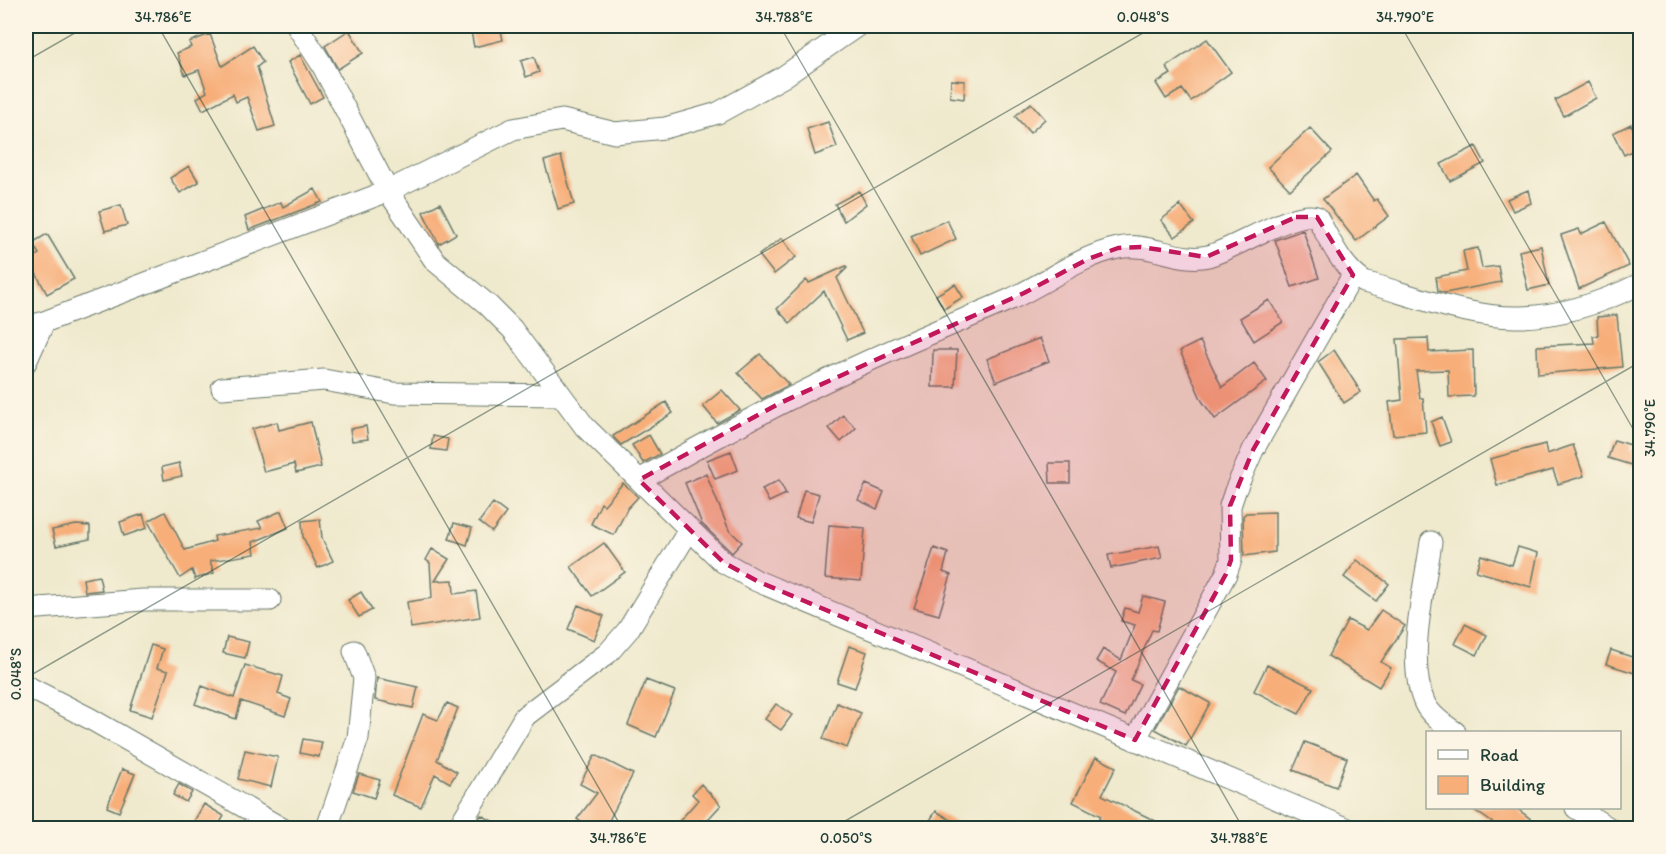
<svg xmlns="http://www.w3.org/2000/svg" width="1666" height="854" font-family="Itim,sans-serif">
	<rect width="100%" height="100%" fill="#fcf5e5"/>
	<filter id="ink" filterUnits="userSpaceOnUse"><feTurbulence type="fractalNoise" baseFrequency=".0167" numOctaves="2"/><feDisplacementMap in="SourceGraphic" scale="12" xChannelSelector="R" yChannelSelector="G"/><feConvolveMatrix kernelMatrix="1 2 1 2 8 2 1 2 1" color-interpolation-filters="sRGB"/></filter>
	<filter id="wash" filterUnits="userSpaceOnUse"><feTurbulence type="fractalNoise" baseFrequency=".008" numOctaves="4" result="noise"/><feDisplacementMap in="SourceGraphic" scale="24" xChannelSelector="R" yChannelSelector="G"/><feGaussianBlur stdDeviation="1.35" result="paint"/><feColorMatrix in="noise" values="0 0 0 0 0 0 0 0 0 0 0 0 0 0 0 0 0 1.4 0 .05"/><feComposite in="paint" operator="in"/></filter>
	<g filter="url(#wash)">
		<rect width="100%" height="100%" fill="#efe9cd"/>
		<g id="blocks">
			<path fill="#f7ae79" d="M 470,26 L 500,26 L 503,40 L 474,47 Z
				M 349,30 L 363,53 L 338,69 L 325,46 Z
				M 210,34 L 222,66 L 253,46 L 263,62 L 257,67 L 275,126 L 259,131 L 247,97 L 236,102 L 233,94 L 203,110 L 197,98 L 207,92 L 199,70 L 185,75 L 177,53 L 191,47 L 189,42 Z
				M 1207,39 L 1231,72 L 1191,101 L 1182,89 L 1166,99 L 1156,83 L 1171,74 L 1166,67 Z
				M 300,55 L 323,97 L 310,104 L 288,62 Z
				M 534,57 L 539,72 L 526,77 L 521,61 Z
				M 951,80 L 965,81 L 964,99 L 950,97 Z
				M 1588,82 L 1596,98 L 1564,116 L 1555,100 Z
				M 1031,103 L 1045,119 L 1030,133 L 1015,116 Z
				M 828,122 L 837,147 L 815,155 L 807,129 Z
				M 1631,124 L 1641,146 L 1624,155 L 1613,133 Z
				M 1310,128 L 1332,152 L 1290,190 L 1268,167 Z
				M 1476,146 L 1485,163 L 1450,181 L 1441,164 Z
				M 561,156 L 574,204 L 558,209 L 544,161 Z
				M 189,166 L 199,182 L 180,193 L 170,178 Z
				M 1356,175 L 1374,201 L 1377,199 L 1389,216 L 1356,241 L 1323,199 Z
				M 315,189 L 322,202 L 249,230 L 245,217 L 281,202 L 283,207 Z
				M 1528,190 L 1531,203 L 1513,211 L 1507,199 Z
				M 859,191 L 866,204 L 844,221 L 835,204 Z
				M 440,203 L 456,234 L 439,244 L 423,212 Z
				M 121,205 L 127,225 L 105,231 L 99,211 Z
				M 1180,205 L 1194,223 L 1175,237 L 1161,220 Z
				M 947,220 L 956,239 L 920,256 L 911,236 Z
				M 1606,222 L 1629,266 L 1579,289 L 1561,235 L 1579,229 L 1581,234 Z
				M 1303,230 L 1319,278 L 1292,287 L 1275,240 Z
				M 47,234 L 74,279 L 47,294 L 29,260 L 39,254 L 32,243 Z
				M 782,238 L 796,257 L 774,274 L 759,255 Z
				M 1541,246 L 1549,285 L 1528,290 L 1519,251 Z
				M 1478,248 L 1482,268 L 1498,266 L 1501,282 L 1445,293 L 1438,291 L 1436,277 L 1467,271 L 1463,251 Z
				M 846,266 L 847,268 L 837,278 L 863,333 L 847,340 L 824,291 L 790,323 L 777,309 L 806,280 L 809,283 Z
				M 955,284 L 963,297 L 944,309 L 936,295 Z
				M 1269,300 L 1283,322 L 1254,341 L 1240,318 Z
				M 1617,315 L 1622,367 L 1538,374 L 1537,346 L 1594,343 L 1593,336 L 1598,336 L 1597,317 Z
				M 1040,338 L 1049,361 L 996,382 L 987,359 Z
				M 1428,338 L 1429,352 L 1473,350 L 1474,396 L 1449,397 L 1448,370 L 1416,371 L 1420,398 L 1423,398 L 1426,432 L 1393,435 L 1389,402 L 1402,400 L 1397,339 Z
				M 1200,341 L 1222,387 L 1254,363 L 1267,381 L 1215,419 L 1202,401 L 1180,351 Z
				M 933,350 L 957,350 L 955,387 L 932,387 Z
				M 1334,350 L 1361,392 L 1344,403 L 1318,362 Z
				M 760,354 L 789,385 L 762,399 L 738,373 Z
				M 722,390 L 740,410 L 717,423 L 703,406 Z
				M 666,402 L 673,413 L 621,445 L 615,439 L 613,436 Z
				M 843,415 L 856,428 L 841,442 L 829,428 Z
				M 1442,417 L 1451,442 L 1440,446 L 1431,422 Z
				M 277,422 L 279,430 L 311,422 L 321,467 L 296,473 L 294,464 L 264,472 L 252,429 Z
				M 366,426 L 368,439 L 352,441 L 350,429 Z
				M 649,435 L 660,454 L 643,463 L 632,445 Z
				M 433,436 L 448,439 L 446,451 L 431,449 Z
				M 1614,440 L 1631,445 L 1629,451 L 1641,454 L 1641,468 L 1608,458 Z
				M 1545,444 L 1547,454 L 1573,445 L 1584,476 L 1558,484 L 1553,470 L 1497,485 L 1490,459 Z
				M 731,451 L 738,470 L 715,479 L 707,460 Z
				M 179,463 L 182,476 L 164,480 L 162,467 Z
				M 1049,463 L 1070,463 L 1070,483 L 1050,483 Z
				M 706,474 L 729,530 L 742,542 L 732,553 L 702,524 L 685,483 Z
				M 779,480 L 786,494 L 769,502 L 762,489 Z
				M 623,483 L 638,497 L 627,509 L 614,535 L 591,524 L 601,503 L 604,505 Z
				M 866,484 L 884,492 L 877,509 L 858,500 Z
				M 804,490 L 819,494 L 811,522 L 796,518 Z
				M 493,503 L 506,513 L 492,532 L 479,522 Z
				M 281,511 L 288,528 L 253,542 L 255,554 L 210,561 L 214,573 L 195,579 L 192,570 L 180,578 L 148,521 L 165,512 L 185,550 L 215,541 L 214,536 L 262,528 L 258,521 Z
				M 1275,512 L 1275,552 L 1244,556 L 1243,516 L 1246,513 Z
				M 143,514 L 147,528 L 124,536 L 120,522 Z
				M 320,519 L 322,538 L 333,561 L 318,568 L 303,537 L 302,521 Z
				M 454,523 L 472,528 L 467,545 L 449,539 Z
				M 76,525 L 90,526 L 90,539 L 56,546 L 52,530 Z
				M 829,525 L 865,528 L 861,581 L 825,578 Z
				M 604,543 L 625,572 L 592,596 L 571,567 Z
				M 1159,546 L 1162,558 L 1111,568 L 1108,555 Z
				M 1518,547 L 1538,553 L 1531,587 L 1476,571 L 1481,555 L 1512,565 Z
				M 934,548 L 948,553 L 943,572 L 951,575 L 939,615 L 914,608 Z
				M 432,549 L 449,559 L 435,581 L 453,580 L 454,594 L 476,591 L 480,617 L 411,628 L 407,602 L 432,598 L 430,563 L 426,560 Z
				M 1357,560 L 1389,584 L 1376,601 L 1344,577 Z
				M 99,576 L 102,590 L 85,592 L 83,579 Z
				M 361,592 L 372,610 L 359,617 L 348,600 Z
				M 1143,596 L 1165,602 L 1157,631 L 1152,630 L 1131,680 L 1140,684 L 1125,716 L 1100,705 L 1116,672 L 1096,661 L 1103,649 L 1121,660 L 1135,625 L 1121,621 L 1125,608 L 1138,612 Z
				M 578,605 L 604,616 L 594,640 L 568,629 Z
				M 1381,610 L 1405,626 L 1381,662 L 1391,668 L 1379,687 L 1328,656 L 1348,620 L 1367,630 Z
				M 1465,624 L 1487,635 L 1477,655 L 1455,644 Z
				M 227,637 L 249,642 L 245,658 L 223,653 Z
				M 151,645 L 163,649 L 157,668 L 168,671 L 152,717 L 130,710 Z
				M 849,646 L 867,652 L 855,688 L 837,682 Z
				M 1611,650 L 1641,660 L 1641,675 L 1606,664 Z
				M 245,665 L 283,676 L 278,694 L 291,699 L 285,716 L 241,701 L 236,719 L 195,704 L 202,686 L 234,698 Z
				M 1267,665 L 1313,688 L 1299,714 L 1254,691 Z
				M 377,678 L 418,687 L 413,708 L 375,700 Z
				M 646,680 L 675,691 L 656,737 L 628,725 Z
				M 1179,686 L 1210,703 L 1186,746 L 1155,729 Z
				M 447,703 L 458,708 L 437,760 L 457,772 L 450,783 L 435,774 L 421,807 L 392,795 L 423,714 L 438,720 Z
				M 837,703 L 861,713 L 847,748 L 823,739 Z
				M 776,704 L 792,715 L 781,730 L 765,719 Z
				M 303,739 L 322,742 L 319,757 L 300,753 Z
				M 1305,742 L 1347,758 L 1336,787 L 1293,770 Z
				M 245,750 L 278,757 L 271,787 L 238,779 Z
				M 595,755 L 633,774 L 605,828 L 589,828 L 577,819 L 597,793 L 580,784 Z
				M 1096,757 L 1116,767 L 1102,795 L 1170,828 L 1119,828 L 1099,819 L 1101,816 L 1073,802 Z
				M 122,769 L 135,774 L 119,812 L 107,807 Z
				M 359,774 L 380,780 L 374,798 L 353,791 Z
				M 179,784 L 192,792 L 186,802 L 173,795 Z
				M 701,784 L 721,805 L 700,828 L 673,828 L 698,800 L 692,794 Z
				M 204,804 L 224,816 L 217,828 L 190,828 Z
				M 1470,807 L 1515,807 L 1532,820 L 1526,828 L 1500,828 Z
				M 936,811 L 964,828 L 925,828 Z
				M 481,815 L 505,828 L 473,828 Z"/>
		</g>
	</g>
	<g filter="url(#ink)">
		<use href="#blocks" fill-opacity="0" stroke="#68796a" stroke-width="1.5"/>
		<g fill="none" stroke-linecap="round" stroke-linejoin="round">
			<defs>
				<path id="minor" d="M 297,26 L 321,63 L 388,191 L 435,261 L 488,305 L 512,329 L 585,427 L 723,562 L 757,581 L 1346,828
					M 26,327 L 44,322 L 388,191 L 513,129 L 562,120 L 615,133 L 665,128 L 718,113 L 783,77 L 857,26
					M 26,362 L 44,322
					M 222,388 L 324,380 L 394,393 L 560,395
					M 639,480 C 703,445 766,409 832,378 C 891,349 952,325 1011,299 C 1046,283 1080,256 1118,248 C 1148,241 1179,263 1208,256 C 1235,249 1295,209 1317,217 C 1330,240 1341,267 1364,282 C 1412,295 1472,319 1521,317 C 1564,316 1603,302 1640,284
					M 1431,542 C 1425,587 1405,662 1425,704 C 1431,716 1444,725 1455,732
					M 26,609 L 143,600 L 270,600
					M 26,686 L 89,718 L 281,828
					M 1135,740 L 1226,574 L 1231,560 L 1230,506 L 1235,491 L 1253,450 L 1353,275
					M 1576,808 L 1609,828
					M 327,828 L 358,738 L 364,678 L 354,651
					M 458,828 L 525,716 L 608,653 L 628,630 L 689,530"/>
			</defs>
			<use href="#minor" stroke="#68796a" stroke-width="23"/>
			<use href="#minor" stroke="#fff" stroke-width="21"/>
		</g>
	</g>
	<path fill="#c2185b" fill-opacity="0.2" stroke="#c2185b" stroke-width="4.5" stroke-dasharray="12 8" stroke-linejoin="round" d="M 1296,217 L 1317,217 L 1353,275 L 1253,450 L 1230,506 L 1231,560 L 1226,574 L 1135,740 L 757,581 L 723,562 L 639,480 L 780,403 L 1024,293 L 1088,259 L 1118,248 L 1141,247 L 1206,257 Z"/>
	<path fill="none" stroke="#1f3d34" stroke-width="1.5" stroke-opacity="0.45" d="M 158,26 L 622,828M 780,26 L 1243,828M 1401,26 L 1640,441M 26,61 L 87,26M 26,678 L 1155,26M 833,828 L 1640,362"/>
	<rect width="1666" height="854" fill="none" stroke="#fcf5e5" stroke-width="66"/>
	<rect x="1426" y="731" width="195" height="78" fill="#fcf5e5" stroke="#a4ab9e" stroke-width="1.5"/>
	<rect x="1438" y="750" width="30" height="9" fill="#ffffff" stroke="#a4ab9e" stroke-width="1.5"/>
	<text x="1480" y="761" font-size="18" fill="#1f3d34">Road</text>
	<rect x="1438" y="776" width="30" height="18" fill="#f7ae79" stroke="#a4ab9e" stroke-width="1.5"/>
	<text x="1480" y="791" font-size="18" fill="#1f3d34">Building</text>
	<rect x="33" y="33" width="1600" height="788" fill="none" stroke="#1f3d34" stroke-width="2"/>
	<g font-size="15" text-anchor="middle" fill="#1f3d34">
		<text x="163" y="22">34.786°E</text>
		<text x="784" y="22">34.788°E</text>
		<text x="1143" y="22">0.048°S</text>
		<text x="1405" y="22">34.790°E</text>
		<text transform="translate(1650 428) rotate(-90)" y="5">34.790°E</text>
		<text transform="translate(16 674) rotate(-90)" y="5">0.048°S</text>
		<text x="618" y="843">34.786°E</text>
		<text x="846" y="843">0.050°S</text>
		<text x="1239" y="843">34.788°E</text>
	</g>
</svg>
